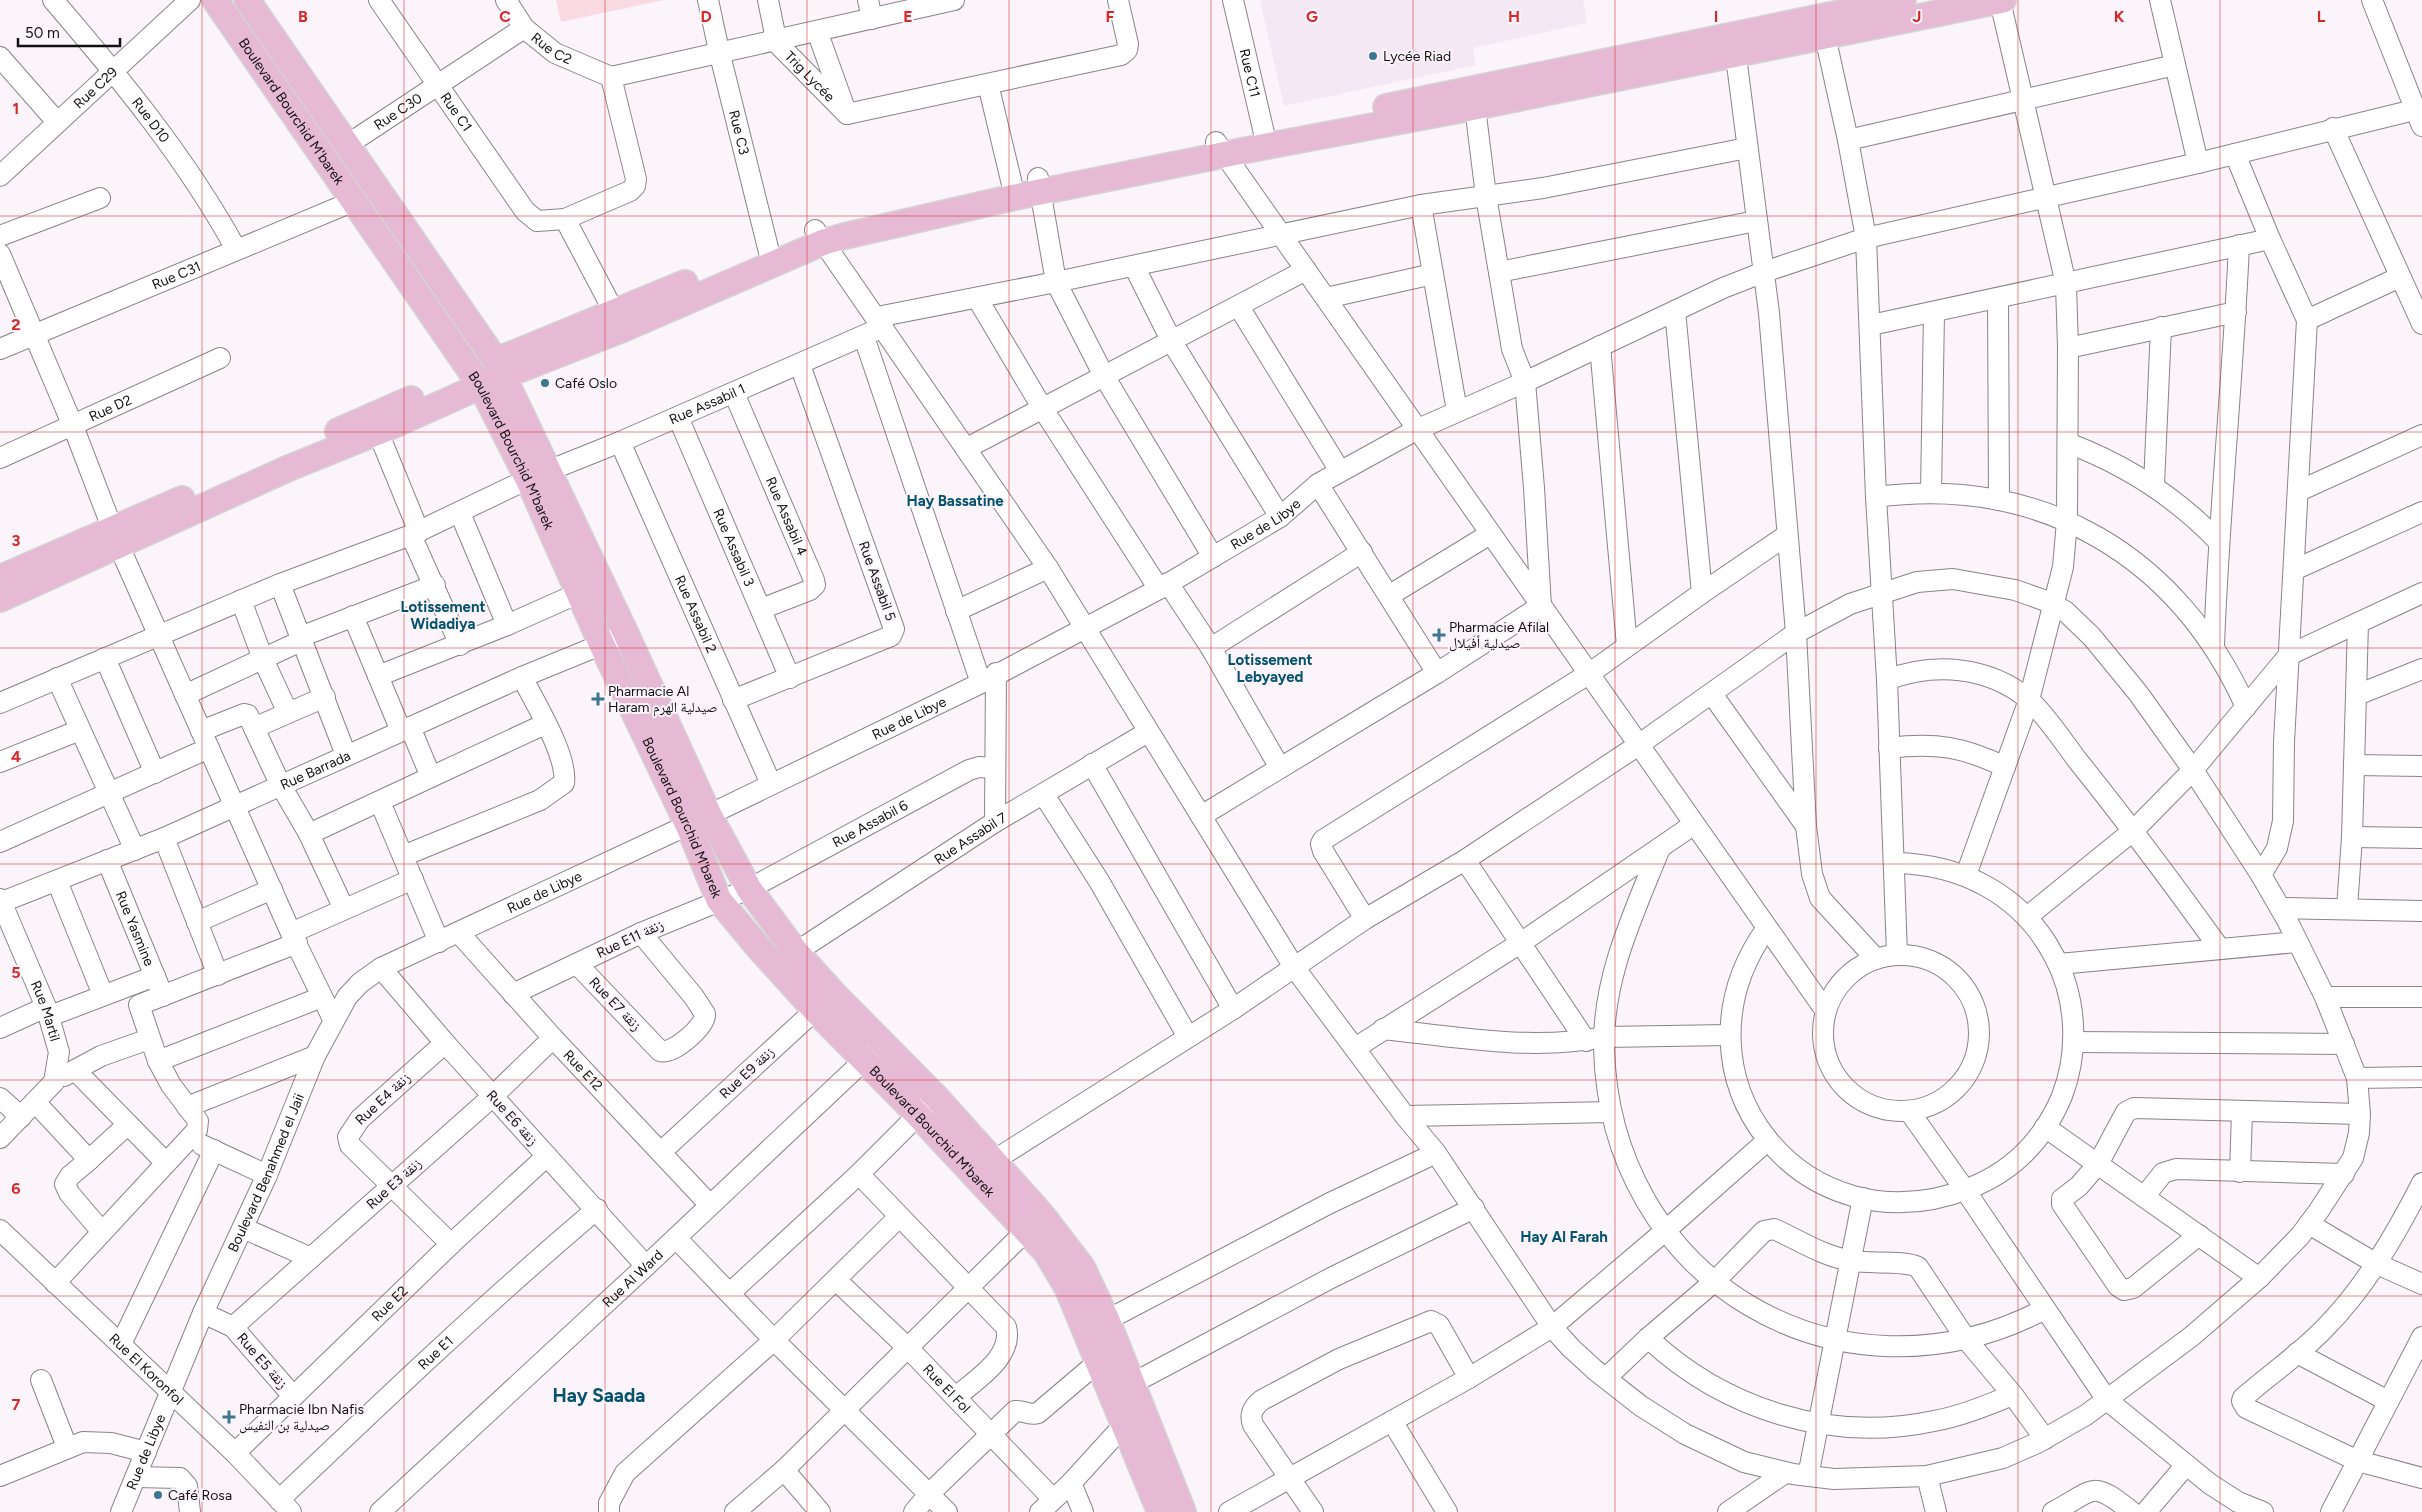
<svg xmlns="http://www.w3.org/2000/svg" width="2422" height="1512" font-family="Figtree,'Noto Naskh Arabic',sans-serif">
	<rect width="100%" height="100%" fill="#fbf4fb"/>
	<path fill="#f4e8f5" d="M 1260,0 L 1583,0 L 1587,23 L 1473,48 L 1476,65 L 1284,106 Z"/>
	<path fill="#fadae2" d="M 556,0 L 664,0 L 561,22 Z"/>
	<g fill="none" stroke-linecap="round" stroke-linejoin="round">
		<defs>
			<g id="minor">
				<path id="s1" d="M 53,0 C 120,78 186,158 236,249"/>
				<path id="s2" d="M 379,0 L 525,211 L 537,221 L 565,219 L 630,191 L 635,186 L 636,179 L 611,77"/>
				<path id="s3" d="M 506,0 L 524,28 L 555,53 L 611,77"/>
				<path id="s4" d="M 708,0 L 719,51 L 772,264"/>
				<path d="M 768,0 L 776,39"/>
				<path d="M 868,0 L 872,19"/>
				<path id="s5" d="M 1233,0 L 1267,146"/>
				<path d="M 2160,0 L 2198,163"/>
				<path d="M 2372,0 L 2422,126"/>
				<path d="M 817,31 L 845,109"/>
				<path d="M 1825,36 L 1848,140 L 1866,238 L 1876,497 L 1887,680 L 1897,954"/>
				<path id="s6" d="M 774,40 L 847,114"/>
				<path d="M 1734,41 L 1769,313 L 1796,633 L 1806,826 L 1812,874 L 1820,898 L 1876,959"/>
				<path d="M 0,57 L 57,122"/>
				<path d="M 611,77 L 954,0"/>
				<path d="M 988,84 L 1015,197"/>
				<path d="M 847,114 L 1121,55 L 1127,50 L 1128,44 L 1118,0"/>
				<path d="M 2333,128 L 2422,324"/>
				<path d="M 1848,140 L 2175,65"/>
				<path d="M 1216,142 L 1825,1010"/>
				<path id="s7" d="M 347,145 L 524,28"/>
				<path d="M 2235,154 L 2270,239 L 2307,320 L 2284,742 L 2283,821 L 2277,848 L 2261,875"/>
				<path id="s8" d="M 0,176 L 190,0"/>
				<path d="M 1038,178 L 1056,282 L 1104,376 L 1213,557"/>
				<path d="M 1421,205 L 1457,411"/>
				<path d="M 565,219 L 621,325"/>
				<path d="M 815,230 L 1048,568 L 1294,967 L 1405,1116 L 1436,1153 L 1552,1327 L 1571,1348 L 1595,1370 L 1641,1406 L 1685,1434 L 1744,1462 L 1793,1474 L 1834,1479 L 1927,1476 L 2003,1458 L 2037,1443 L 2086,1415 L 2192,1336 L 2259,1278 L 2300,1236 L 2318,1212 L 2353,1158 L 2359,1133 L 2360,1114 L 2357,1078 L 2325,997 L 2287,920 L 2261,875 L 2193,770 L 2138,693 L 2092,637 L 2065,611 L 2049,602 L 2015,590 L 1953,579 L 1917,582 L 1850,604 L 1796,633 L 1637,746 L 1465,860 L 1365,919 L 1233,1009 L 993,1161"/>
				<path d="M 0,236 L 100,198"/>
				<path d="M 0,254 L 73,426 L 119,546 L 291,933 L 333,1019"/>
				<path d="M 1134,266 L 1172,342 L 1280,517"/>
				<path d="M 1499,272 L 1756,221"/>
				<path d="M 977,298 L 1043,409 L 1159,589"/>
				<path d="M 1326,298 L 1433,274"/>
				<path d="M 1998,298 L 1999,500"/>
				<path d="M 1239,307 L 1340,471"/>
				<path d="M 1675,311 L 1702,593"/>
				<path d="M 877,317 L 1056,282 L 1421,205 L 1543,188 L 1747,148"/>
				<path d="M 2307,320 L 2400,277"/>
				<path d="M 1871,325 L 2270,239"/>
				<path d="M 864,337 L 981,683"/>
				<path d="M 1600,346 L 1627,646"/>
				<path d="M 2068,348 L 2236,312"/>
				<path id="s9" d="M 0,349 L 354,201"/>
				<path id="s10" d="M 734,393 L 814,580 L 815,585 L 810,590 L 761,609"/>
				<path id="s11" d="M 678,417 L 790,678"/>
				<path d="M 378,432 L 419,532"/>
				<path id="s12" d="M 620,442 L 771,784"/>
				<path d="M 2068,443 C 2126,465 2175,496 2218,541"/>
				<path d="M 967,448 L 1306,270"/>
				<path id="s13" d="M 0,458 L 220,358"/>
				<path d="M 1318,484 L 1437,673"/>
				<path d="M 2154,485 L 2161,327"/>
				<path d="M 2299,491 L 2422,435"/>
				<path d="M 1931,493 L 1934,312"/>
				<path d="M 1876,497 C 2042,475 2178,556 2246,707"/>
				<path d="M 460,513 L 507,625"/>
				<path d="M 411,535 L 460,645"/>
				<path d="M 2294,570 L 2422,512"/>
				<path d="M 1168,583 L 1211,648 L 1280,768"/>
				<path d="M 280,584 L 346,755"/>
				<path d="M 1390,595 L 1490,534"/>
				<path d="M 241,600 L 263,659 L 288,713 L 254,728 L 280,784 L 309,834 L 344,909"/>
				<path d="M 956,611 L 1048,568"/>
				<path d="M 353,616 L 401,731"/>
				<path d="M 300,637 L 435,585"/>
				<path d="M 2214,645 C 2219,512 2233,379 2239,245"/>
				<path d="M 1211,648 L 1362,552"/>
				<path d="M 105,658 L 155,773"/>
				<path d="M 378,676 L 507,625 L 579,593"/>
				<path d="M 57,678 L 135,850"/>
				<path d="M 1887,680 C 1934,662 1988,666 2028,699 C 2043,711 2065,744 2078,761 C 2127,822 2174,885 2220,949"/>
				<path d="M 1712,694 L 1806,826"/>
				<path d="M 185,695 L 303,640"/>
				<path d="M 2357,695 L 2422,669"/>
				<path d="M 733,700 L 891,636 L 894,629 L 800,365"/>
				<path id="s14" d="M 0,703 L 280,584 L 411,535 L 528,479 L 620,442 L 883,327"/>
				<path d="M 288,713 L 325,697"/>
				<path d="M 201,731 L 244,714 L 248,715 L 254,728"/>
				<path d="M 1889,748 C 1935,742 1964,747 2005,767"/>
				<path d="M 0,762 L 80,730"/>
				<path d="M 1092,764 L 1233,1009"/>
				<path d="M 2354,765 L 2422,766"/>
				<path d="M 431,777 L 545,724"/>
				<path d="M 1044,795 L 1099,881 L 1188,1037"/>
				<path d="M 380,802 L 439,942"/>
				<path d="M 1201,816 L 1437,673 L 1541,606 L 1534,488 L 1525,382 L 1512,349 L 1486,196 L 1475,107"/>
				<path d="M 995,822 L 996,673"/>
				<path d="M 309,834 L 431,777 L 410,727"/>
				<path d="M 2352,837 L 2422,838"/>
				<path d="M 164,838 L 218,975"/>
				<path d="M 0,842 L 209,748"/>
				<path d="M 1660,848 C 1634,913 1603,976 1604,1047 C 1609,1279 1839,1417 2045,1309"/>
				<path d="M 403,856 L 540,800 L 564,783 C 568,756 535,703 522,677"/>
				<path id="s15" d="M 107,860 L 163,996"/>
				<path d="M 1465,860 L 1586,1041"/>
				<path d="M 1966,875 L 2029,700 L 2063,567 L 2067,521 L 2068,348 L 2066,284 L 2000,1"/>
				<path d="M 57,881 L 103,995"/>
				<path id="s16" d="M 0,899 L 46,1007 L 59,1052 L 54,1082 L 0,1138"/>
				<path id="s17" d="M 2,902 L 164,838 L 522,677 L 615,639"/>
				<path d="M 2280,908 L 2422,911"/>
				<path d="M 2347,908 L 2352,837 L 2358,623"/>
				<path d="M 2027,917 L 2134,830 L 2193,770 L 2289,655 L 2422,593"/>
				<path d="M 1365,919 L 1323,851 L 1321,844 L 1323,840 L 1590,673 L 1702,593 L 1787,535"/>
				<path d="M 197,922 L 272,889"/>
				<path d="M 1766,929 C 1662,1076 1804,1254 1970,1188 C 2013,1171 2044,1139 2062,1096 C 2079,1052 2077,998 2054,956 C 2022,895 1962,864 1895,863"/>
				<path d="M 291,933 L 413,879"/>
				<path id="s18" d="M 459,933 L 553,1038 L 710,1205"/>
				<path id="s19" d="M 796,952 L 995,822 L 1148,732"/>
				<circle cx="1901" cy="1033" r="78"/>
				<path d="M 577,964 L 660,1051 C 673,1055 706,1026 705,1014 L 694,997 L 641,933"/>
				<path d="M 2059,964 L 2297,942"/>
				<path d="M 381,968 L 445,1043 L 646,1266"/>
				<path id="s20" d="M 513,994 L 641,933 L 749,889 L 969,770 L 979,767 L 994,768"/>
				<path d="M 2325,997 L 2422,997"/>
				<path d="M 50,1016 L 155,976"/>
				<path d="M 0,1028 L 46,1007"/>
				<path d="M 1383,1029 C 1456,1037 1532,1051 1604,1037 L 1729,1035"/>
				<path d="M 2073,1042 L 2344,1044"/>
				<path d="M 445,1043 L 360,1119 L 348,1137 L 350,1145 L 451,1244"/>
				<path d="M 1355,1048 L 1522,942 L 1693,825"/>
				<path d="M 158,1061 L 322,997"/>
				<path d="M 75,1070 L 166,1163"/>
				<path d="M 64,1076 L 101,1056 L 149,1039"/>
				<path d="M 2357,1078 L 2422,1077"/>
				<path d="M 0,1098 L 21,1117"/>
				<path d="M 35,1102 L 89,1160 L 127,1125"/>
				<path d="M 187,1107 L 315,1056"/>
				<path d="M 1909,1111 L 1965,1190 L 2107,1400 L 2210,1484 L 2238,1502 L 2263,1512"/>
				<path d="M 1405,1116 L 1611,1112"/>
				<path d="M 2045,1127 L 2259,1278"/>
				<path d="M 202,1145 L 267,1175"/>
				<path d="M 661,1152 L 825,1001"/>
				<path d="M 89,1160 L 70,1176 L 65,1184 L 69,1193 L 102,1232"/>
				<path d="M 2240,1172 L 2242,1112"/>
				<path d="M 859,1174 L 1006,1327 C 1014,1357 975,1380 956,1397"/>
				<path d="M 2422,1183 C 2396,1234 2365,1288 2324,1329 C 2300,1354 2269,1375 2243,1398 L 2242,1401 L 2246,1408 L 2358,1461 L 2422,1478"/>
				<path d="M 2144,1197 L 2163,1173 L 2176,1169 L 2344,1174"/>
				<path d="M 2309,1224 L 2375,1263 L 2422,1284"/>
				<path d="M 243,1228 L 311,1258"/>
				<path id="s21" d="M 0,1230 L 235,1453 L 291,1512"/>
				<path d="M 2199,1235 L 2133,1288 L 2124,1290 L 2118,1286 L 2062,1204 L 2062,1199 L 2079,1186 L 2098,1164 L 2126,1112 L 2134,1108 L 2360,1114"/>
				<path d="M 676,1238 L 774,1340 L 947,1512"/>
				<path id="s22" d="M 836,1280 L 909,1349 L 1053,1499"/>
				<path d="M 55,1283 L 197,1130 L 198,1121 L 171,1085 L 158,1061 L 139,1005 L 297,943"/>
				<path d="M 730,1293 L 859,1174 L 928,1105"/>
				<path d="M 203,1313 L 233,1327 L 293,1396"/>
				<path d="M 1107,1320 L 1330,1203 L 1436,1153"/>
				<path d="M 233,1327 L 493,1096 L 553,1038"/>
				<path d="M 1648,1338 C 1725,1410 1831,1443 1934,1421 C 1962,1416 1987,1405 2013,1395"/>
				<path d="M 121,1344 L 214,1150"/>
				<path d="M 2297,1353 L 2388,1401"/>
				<path d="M 1606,1378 L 1648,1338 L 1715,1281 L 1764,1231 L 1774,1229 C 1801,1241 1822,1256 1852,1261 C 1870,1264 1905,1260 1918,1267 L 1966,1339 L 2013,1395 L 2045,1439"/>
				<path d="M 41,1380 L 67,1447"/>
				<path d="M 1133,1383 L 1331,1278 L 1474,1208"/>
				<path d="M 1392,1421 L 1447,1512"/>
				<path id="s23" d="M 235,1453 L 451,1244 L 547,1156"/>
				<path d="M 784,1470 L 820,1512"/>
				<path d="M 0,1476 L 83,1442 L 111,1443 L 146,1452"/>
				<path d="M 1808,1476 L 1863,1198"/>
				<path d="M 1927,1476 L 1936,1512"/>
				<path d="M 136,1477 L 180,1478 L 187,1486 L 190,1512"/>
				<path d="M 1071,1483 L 1083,1512"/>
				<path id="s24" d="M 279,1500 C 383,1401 487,1302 597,1209"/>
				<path id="s25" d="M 121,1512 L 203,1313 L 267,1175 L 315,1056 L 347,997 L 360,983 L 381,968 L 688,825 L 981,683 L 1159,589 L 1280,517 L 1318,484 L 1416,430 L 1525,382 L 1723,288 L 1764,272 L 1866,238 L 2198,163 L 2414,110"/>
				<path id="s26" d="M 380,1512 L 646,1266 L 874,1051"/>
				<path d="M 609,1512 L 609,1503 L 625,1473 L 774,1340 L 898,1218"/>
				<path d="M 735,1512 L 784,1470 L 1037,1220"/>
				<path d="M 914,1512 L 930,1493 L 1015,1411 C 1024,1410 1029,1416 1038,1413 L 1098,1362"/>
				<path d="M 1040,1512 L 1071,1483 L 1123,1426 L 1134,1419"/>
				<path d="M 1229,1512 L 1469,1378 L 1552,1327 L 1665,1231 L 1768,1140"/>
				<path d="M 1313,1512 L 1253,1425 C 1249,1414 1253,1407 1262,1400 L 1339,1359 L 1431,1321 L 1439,1325 L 1469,1378"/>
				<path d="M 1728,1512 L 1785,1473"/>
				<path d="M 2053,1512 C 2096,1489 2091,1479 2132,1512"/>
				<path d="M 2146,1512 L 2186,1465"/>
				<path d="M 2331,1512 L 2422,1337"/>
			</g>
			<g id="major">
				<path id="s27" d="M 215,0 L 481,386 L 528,479 L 602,645 L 688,825 L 719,900 L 758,947 L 815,1010 L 918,1115 L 1046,1252 L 1067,1287 L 1160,1512"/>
				<path d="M 247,0 L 496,361 L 626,634 L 709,815 L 749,889 L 796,952 L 833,993 L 936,1097 L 1042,1215 L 1082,1267 L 1107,1320 L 1183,1512"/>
				<path d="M 1386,107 L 1903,0"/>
				<path d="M 505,357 L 685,283"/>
				<path d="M 338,431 L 411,399"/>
				<path d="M 0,578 L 182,499"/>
				<path d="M 0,599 L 289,468 L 378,432 L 503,376 L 623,329 L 824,242 L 845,236 L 1015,197 L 1267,146 L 1475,107 L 2003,0"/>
			</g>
		</defs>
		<use href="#minor" stroke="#8a848a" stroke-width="22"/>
		<use href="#major" stroke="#d4d4d4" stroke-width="28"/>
		<use href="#minor" stroke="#fff" stroke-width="20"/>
		<use href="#major" stroke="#e6b9d4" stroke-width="25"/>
	</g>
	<path fill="none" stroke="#d62828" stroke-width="1" stroke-opacity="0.55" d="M 202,0 L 202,1512M 404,0 L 404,1512M 605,0 L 605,1512M 807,0 L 807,1512M 1009,0 L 1009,1512M 1211,0 L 1211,1512M 1413,0 L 1413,1512M 1615,0 L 1615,1512M 1816,0 L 1816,1512M 2018,0 L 2018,1512M 2220,0 L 2220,1512M 0,216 L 2422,216M 0,432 L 2422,432M 0,648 L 2422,648M 0,864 L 2422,864M 0,1080 L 2422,1080M 0,1296 L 2422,1296"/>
	<g fill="#3d7690" stroke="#fbf4fb" stroke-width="2">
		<circle cx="1373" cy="56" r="5"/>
		<circle cx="545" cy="383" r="5"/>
		<path d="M1436.5 627.5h5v5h5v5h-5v5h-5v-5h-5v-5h5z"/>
		<path d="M595.5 691.5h5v5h5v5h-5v5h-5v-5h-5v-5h5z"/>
		<path d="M226.5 1409.5h5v5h5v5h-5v5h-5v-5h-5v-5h5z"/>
		<circle cx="158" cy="1495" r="5"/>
	</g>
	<g text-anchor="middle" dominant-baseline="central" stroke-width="4" stroke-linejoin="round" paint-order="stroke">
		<g font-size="14" fill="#121012" stroke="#fbf4fb">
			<text stroke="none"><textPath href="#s3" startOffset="68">Rue C2</textPath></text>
			<text stroke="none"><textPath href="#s5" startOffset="75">Rue C11</textPath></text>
			<text stroke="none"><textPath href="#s6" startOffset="51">Trig Lycée</textPath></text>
			<text stroke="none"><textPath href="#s8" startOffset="130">Rue C29</textPath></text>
			<text stroke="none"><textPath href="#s27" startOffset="135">Boulevard Bourchid M'barek</textPath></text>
			<text stroke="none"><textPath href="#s7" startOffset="61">Rue C30</textPath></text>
			<text stroke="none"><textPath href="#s2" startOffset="136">Rue C1</textPath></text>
			<text stroke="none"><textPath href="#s1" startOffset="155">Rue D10</textPath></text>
			<text stroke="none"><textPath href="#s4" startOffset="136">Rue C3</textPath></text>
			<text stroke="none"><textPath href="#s9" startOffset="191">Rue C31</textPath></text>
			<text stroke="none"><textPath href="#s14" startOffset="768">Rue Assabil 1</textPath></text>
			<text stroke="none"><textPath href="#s13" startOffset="121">Rue D2</textPath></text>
			<text stroke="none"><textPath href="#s27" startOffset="540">Boulevard Bourchid M'barek</textPath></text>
			<text stroke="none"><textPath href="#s10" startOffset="134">Rue Assabil 4</textPath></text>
			<text stroke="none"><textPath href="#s25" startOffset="1598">Rue de Libye</textPath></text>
			<text stroke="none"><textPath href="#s11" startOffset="142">Rue Assabil 3</textPath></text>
			<text transform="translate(877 581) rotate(70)">Rue Assabil 5</text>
			<text stroke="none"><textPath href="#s12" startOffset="188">Rue Assabil 2</textPath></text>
			<text stroke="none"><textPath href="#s25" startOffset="1192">Rue de Libye</textPath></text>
			<text stroke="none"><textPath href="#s17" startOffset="340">Rue Barrada</textPath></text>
			<text stroke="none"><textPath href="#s27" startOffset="945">Boulevard Bourchid M'barek</textPath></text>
			<text stroke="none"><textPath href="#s20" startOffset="396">Rue Assabil 6</textPath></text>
			<text stroke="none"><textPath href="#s19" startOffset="208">Rue Assabil 7</textPath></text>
			<text stroke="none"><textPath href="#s25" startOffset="788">Rue de Libye</textPath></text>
			<text stroke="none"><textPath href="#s15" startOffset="74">Rue Yasmine</textPath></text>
			<text transform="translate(630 939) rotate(-25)">Rue E11 زنقة</text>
			<text transform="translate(615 1004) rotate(46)">Rue E7 زنقة</text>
			<text stroke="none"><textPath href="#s16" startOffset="121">Rue Martil</textPath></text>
			<text stroke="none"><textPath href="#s18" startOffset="185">Rue E12</textPath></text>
			<text transform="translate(747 1073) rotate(-43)">Rue E9 زنقة</text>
			<text transform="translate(383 1099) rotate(-43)">Rue E4 زنقة</text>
			<text transform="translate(512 1118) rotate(48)">Rue E6 زنقة</text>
			<text stroke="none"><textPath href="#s27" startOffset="1350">Boulevard Bourchid M'barek</textPath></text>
			<text stroke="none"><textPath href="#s25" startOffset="369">Boulevard Benahmed el Jaii</textPath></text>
			<text transform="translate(394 1184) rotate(-42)">Rue E3 زنقة</text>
			<text stroke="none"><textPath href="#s26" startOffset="344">Rue Al Ward</textPath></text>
			<text stroke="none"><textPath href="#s23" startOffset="215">Rue E2</textPath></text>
			<text stroke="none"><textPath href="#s24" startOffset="215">Rue E1</textPath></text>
			<text transform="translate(262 1361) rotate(49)">Rue E5 زنقة</text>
			<text stroke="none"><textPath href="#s21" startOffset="202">Rue El Koronfol</textPath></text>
			<text stroke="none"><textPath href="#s22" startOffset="155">Rue El Fol</textPath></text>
			<text stroke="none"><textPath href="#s25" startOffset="65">Rue de Libye</textPath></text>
		</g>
		<g font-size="14" fill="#121012" stroke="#fbf4fb" text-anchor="start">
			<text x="1383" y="56">Lycée Riad</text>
			<text x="555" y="383">Café Oslo</text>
			<text x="1449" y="627">Pharmacie Afilal<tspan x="1449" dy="16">صيدلية أفيلال</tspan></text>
			<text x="608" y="691">Pharmacie Al<tspan x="608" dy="16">Haram صيدلية الهرم</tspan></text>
			<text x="239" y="1409">Pharmacie Ibn Nafis<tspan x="239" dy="16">صيدلية بن النفيس</tspan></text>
			<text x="168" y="1495">Café Rosa</text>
		</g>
		<g font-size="15" font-weight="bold" fill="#04526d" stroke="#fbf4fb">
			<text x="955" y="501">Hay Bassatine</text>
			<text x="443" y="607">Lotissement<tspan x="443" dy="17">Widadiya</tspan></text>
			<text x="1270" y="660">Lotissement<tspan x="1270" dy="17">Lebyayed</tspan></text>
			<text x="1564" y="1237">Hay Al Farah</text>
		</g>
		<g font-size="19" font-weight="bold" fill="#04526d" stroke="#fbf4fb">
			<text x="599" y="1395">Hay Saada</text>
		</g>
	</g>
	<g font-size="16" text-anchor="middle" font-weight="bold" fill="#d62828" stroke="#fbf4fb" stroke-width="4" stroke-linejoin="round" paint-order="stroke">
		<text x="303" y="22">B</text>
		<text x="505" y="22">C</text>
		<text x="706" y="22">D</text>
		<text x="908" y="22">E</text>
		<text x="1110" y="22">F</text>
		<text x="1312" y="22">G</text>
		<text x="1514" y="22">H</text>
		<text x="1716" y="22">I</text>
		<text x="1917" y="22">J</text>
		<text x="2119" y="22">K</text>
		<text x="2321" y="22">L</text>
		<text x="16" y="114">1</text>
		<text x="16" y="330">2</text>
		<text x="16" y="546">3</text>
		<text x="16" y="762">4</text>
		<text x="16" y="978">5</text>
		<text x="16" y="1194">6</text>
		<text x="16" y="1410">7</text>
	</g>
	<path d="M18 38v8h102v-8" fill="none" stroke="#121012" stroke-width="2.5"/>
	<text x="25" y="38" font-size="15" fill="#121012" stroke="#fbf4fb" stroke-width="4" paint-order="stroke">50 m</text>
</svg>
